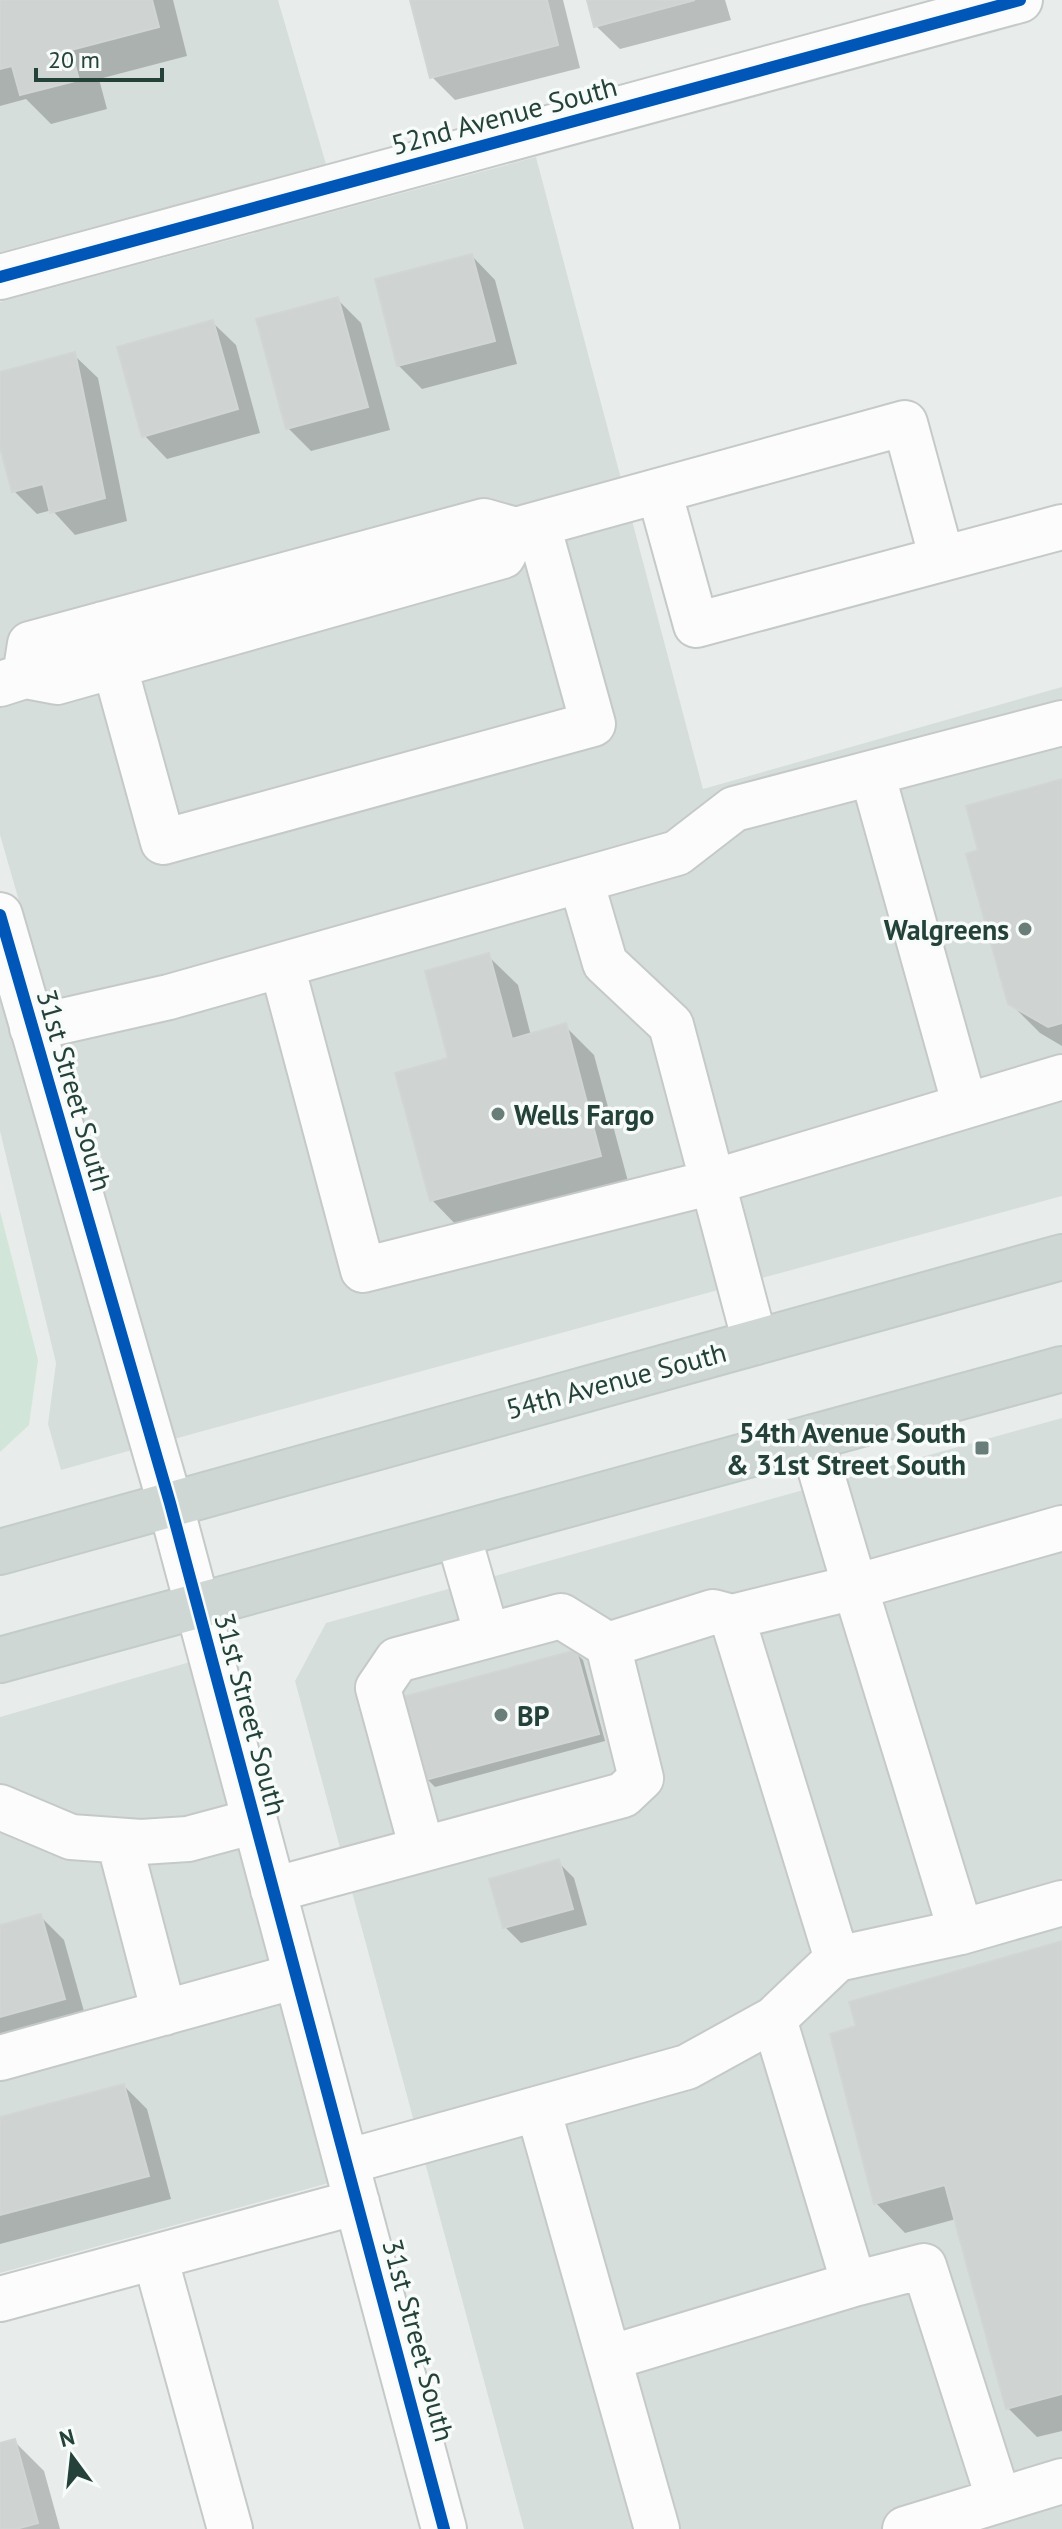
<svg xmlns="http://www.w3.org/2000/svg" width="1062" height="2529" font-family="'PT Sans',sans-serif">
	<rect width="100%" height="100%" fill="#e8edeb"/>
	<path fill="#d6dedb" d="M 0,0 L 278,0 L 326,164 L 0,252 Z
		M 536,157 L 703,789 L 1062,687 L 1062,1196 L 174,1439 L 0,835 L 0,302 Z
		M 0,997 L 132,1450 L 61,1470 L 48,1424 L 56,1363 L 0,1131 Z
		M 1062,1418 L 1062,2529 L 524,2529 L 295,1681 L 326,1623 Z
		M 190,1662 L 329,2183 L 0,2273 L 0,1717 Z"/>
	<path fill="#d1e6d8" d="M 0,1211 L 38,1360 L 29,1425 L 0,1452 Z"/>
	<path fill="#0003" d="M 0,0 L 173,0 L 187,56 L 99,79 L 107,109 L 51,124 L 26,99 L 0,106 Z
		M 412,0 L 563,0 L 580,68 L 455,100 L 432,77 Z
		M 589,0 L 725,0 L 731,20 L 620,49 L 596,26 Z
		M 472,256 L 495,280 L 517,364 L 422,389 L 398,365 Z
		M 337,299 L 361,323 L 390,430 L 311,451 L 288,428 Z
		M 212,322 L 236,345 L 260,433 L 167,459 L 144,435 Z
		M 74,355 L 98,378 L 127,521 L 75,535 L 52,510 L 37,514 L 14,491 L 0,439 L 0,374 Z
		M 1062,781 L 1062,1046 L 1040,1033 L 1010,1003 L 981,852 Z
		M 488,956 L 518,985 L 531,1036 L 565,1026 L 594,1055 L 629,1185 L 461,1230 L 432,1200 Z
		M 576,1653 L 583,1660 L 605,1741 L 435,1787 L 427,1779 Z
		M 558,1862 L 574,1878 L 587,1925 L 521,1943 L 505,1927 Z
		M 40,1916 L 64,1940 L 87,2022 L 0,2046 L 0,1927 Z
		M 1062,1943 L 1062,2431 L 1037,2437 L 1008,2408 L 956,2219 L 905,2233 L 876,2203 L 858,2028 Z
		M 124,2086 L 147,2109 L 171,2199 L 0,2244 L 0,2119 Z
		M 15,2442 L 44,2471 L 60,2529 L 0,2529 L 0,2445 Z"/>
	<path fill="#cfd4d2" stroke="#d1d6d4" stroke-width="2" d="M 0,0 L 152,0 L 159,27 L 71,50 L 79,80 L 20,95 L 12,66 L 0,69 Z
		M 410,0 L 547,0 L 558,45 L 430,78 Z
		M 587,0 L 695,0 L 594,27 Z
		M 472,254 L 495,341 L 397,366 L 375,279 Z
		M 338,297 L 368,407 L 286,429 L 256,319 Z
		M 213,320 L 238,409 L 142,437 L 117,347 Z
		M 75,352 L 105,498 L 50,513 L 43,484 L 12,492 L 0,447 L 0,372 Z
		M 1062,779 L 1062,1023 L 1048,1027 L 1008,1004 L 966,854 L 978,850 L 966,806 Z
		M 489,953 L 512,1039 L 566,1023 L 601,1156 L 430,1201 L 395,1073 L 448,1058 L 425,971 Z
		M 576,1650 L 599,1734 L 425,1780 L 403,1697 Z
		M 559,1859 L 573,1909 L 503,1928 L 489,1879 Z
		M 41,1914 L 65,1999 L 0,2017 L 0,1925 Z
		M 1062,1941 L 1062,2394 L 1006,2409 L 945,2185 L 874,2204 L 830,2034 L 856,2026 L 849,2002 Z
		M 124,2084 L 149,2176 L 0,2215 L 0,2117 Z
		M 15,2439 L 38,2523 L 16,2529 L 0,2529 L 0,2443 Z"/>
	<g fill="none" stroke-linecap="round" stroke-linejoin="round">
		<defs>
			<path id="minor" d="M 0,277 L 1020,0
				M 659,491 L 696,625 L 942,559
				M 103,624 L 163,842 L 593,724 L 538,525
				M 25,676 L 30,644 L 484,521 L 516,530 L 905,423 L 942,559 L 1062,527
				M 0,684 L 25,676 L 57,682 L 503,556 L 516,530
				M 872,773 L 965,1106
				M 581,881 L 605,963 L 671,1025 L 755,1342
				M 0,915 L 170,1503 L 444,2529
				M 282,966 L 363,1270 L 713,1182 L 1062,1077
				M 32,1028 L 169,997 L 677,853 L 734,809 L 1062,723
				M 811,1438 L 855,1587 L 1062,1528
				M 458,1535 L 487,1635
				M 0,1807 L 71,1837 L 141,1842 L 188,1839 L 255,1821
				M 119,1841 L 164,2013
				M 422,1849 L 378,1688 L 397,1660 L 561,1616 L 608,1645
				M 273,1890 L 623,1795 L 641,1778 L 608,1645 L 713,1612 L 732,1617
				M 961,1932 L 1062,1903
				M 774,2019 L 854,2284 L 924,2266 L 999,2500
				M 0,2058 L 296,1976
				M 538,2109 L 657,2529
				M 346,2162 L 687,2067 L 774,2019 L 837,1959 L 732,1617 L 855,1587 L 961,1932 L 837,1959
				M 155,2257 L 230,2529
				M 0,2299 L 357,2202
				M 609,2358 L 854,2284
				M 905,2529 L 1062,2481"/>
			<path id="major" d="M 0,1552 L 1062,1257
				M 0,1660 L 1062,1369"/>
		</defs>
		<use href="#minor" stroke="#c5cac8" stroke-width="48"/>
		<use href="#major" stroke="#c3ccc9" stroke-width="48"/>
		<use href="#minor" stroke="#fcfcfc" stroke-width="44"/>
		<use href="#major" stroke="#cfd7d5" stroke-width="44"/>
		<defs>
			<path id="cycleway" d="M 0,277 L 1020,0
				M 0,915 L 170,1503 L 444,2529"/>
		</defs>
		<use href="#cycleway" stroke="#f7fbf9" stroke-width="17"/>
		<use href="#cycleway" stroke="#0057b8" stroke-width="12"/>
	</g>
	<g fill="#697e78" stroke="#f7fbf9" stroke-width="3">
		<circle cx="1025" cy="929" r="8"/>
		<circle cx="498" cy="1114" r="8"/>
		<rect x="974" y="1440" width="16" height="16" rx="4"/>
		<circle cx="501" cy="1715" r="8"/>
	</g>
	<g text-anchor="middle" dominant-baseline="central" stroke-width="7" stroke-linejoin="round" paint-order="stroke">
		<g font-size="28" fill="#24423a" stroke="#f7fbf9">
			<text transform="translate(504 115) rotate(-15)">52nd Avenue South</text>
			<text transform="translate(75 1090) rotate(74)">31st Street South</text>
			<text transform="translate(616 1380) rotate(-15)">54th Avenue South</text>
			<text transform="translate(251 1714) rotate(75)">31st Street South</text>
			<text transform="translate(419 2340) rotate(75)">31st Street South</text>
		</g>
		<g font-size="28" font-weight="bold" fill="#24423a" stroke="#f7fbf9" text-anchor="end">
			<text x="1009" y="929">Walgreens</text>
			<text x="514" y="1114" text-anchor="start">Wells Fargo</text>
			<text x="966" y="1432">54th Avenue South<tspan x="966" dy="32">&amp; 31st Street South</tspan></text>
			<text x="517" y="1715" text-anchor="start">BP</text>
		</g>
	</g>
	<g transform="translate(72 2457) rotate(345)" stroke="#f7fbf9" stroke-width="6" paint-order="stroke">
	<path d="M0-6L14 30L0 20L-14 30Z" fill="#24423a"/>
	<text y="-12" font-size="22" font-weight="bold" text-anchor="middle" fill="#24423a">N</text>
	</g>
	<path d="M36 68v12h126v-12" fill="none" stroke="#24423a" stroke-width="4"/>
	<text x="48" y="68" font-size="24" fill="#24423a" stroke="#f7fbf9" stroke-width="6" paint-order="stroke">20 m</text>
</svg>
